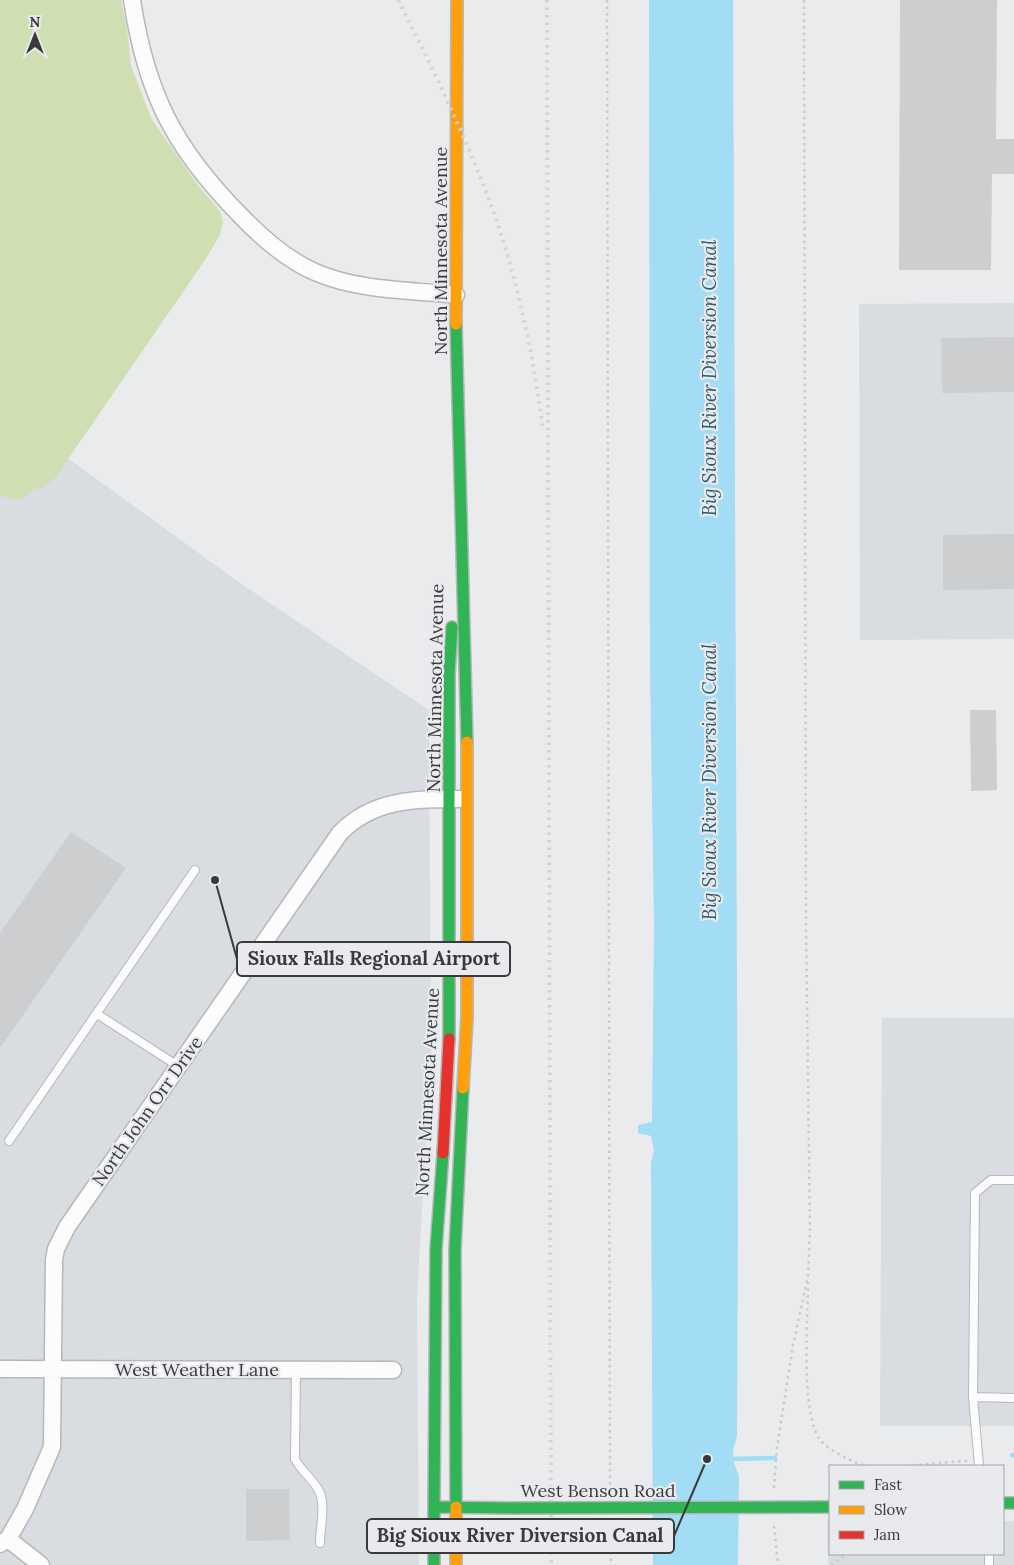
<svg xmlns="http://www.w3.org/2000/svg" width="1014" height="1565" font-family="Lora,serif">
	<rect width="100%" height="100%" fill="#eaebed"/>
	<path fill="#d9dce1" d="M 0,0 L 9,0 L 7,414 L 240,583 L 429,710 L 431,1050 L 417,1299 L 419,1565 L 0,1565 Z
		M 1014,303 L 1014,639 L 860,640 L 859,304 Z
		M 882,1018 L 1014,1018 L 1014,1426 L 880,1426 Z
		M 827,1521 L 830,1521 L 830,1554 L 1003,1554 L 1003,1521 L 1014,1521 L 1014,1565 L 828,1565 Z"/>
	<path fill="#cfdfb2" d="M 0,0 L 121,0 L 127,29 L 131,66 L 152,120 L 200,188 L 220,211 L 223,221 L 220,235 L 205,260 L 55,478 L 40,489 L 36,487 C 20,502 21,500 0,496 Z"/>
	<path fill="#a2dcf5" d="M 649,0 L 733,0 L 738,1226 L 737,1436 L 733,1450 L 734,1463 L 739,1476 L 738,1565 L 653,1565 L 651,1162 L 654,1150 L 651,1136 L 638,1133 L 638,1125 L 652,1122 L 654,926 L 650,670 Z"/>
	<g fill="none" stroke-linecap="round" stroke-linejoin="round">
		<path stroke="#a2dcf5" stroke-width="4.5" d="M 1012,1455 L 1014,1455
			M 729,1459 L 775,1458"/>
	</g>
	<path fill="#cdcecf" d="M 900,0 L 997,0 L 996,139 L 1014,139 L 1014,174 L 992,174 L 991,270 L 899,270 Z
		M 1014,337 L 1014,392 L 942,393 L 941,338 Z
		M 1014,534 L 1014,589 L 943,590 L 943,535 Z
		M 970,710 L 996,710 L 997,790 L 971,791 Z
		M 71,832 L 126,868 L 0,1048 L 0,933 Z
		M 246,1489 L 289,1489 L 290,1540 L 246,1541 Z"/>
	<g fill="none" stroke-linecap="round" stroke-linejoin="round">
		<defs>
			<path id="lane" d="M 97,1014 L 178,1066
				M 9,1141 L 195,870
				M 296,1369 L 295,1459 C 301,1471 313,1479 319,1491 C 326,1504 320,1528 320,1543
				M 973,1397 L 1014,1398
				M 979,1466 L 973,1397 L 975,1193 L 991,1180 L 1014,1180
				M 989,1554 L 989,1565"/>
			<path id="street" d="M 132,0 C 146,93 174,148 240,215 C 261,237 287,260 315,272 C 358,291 410,290 456,295
				M 0,1369 L 393,1370
				M 8,1539 L 41,1565
				M 0,1544 L 8,1539 L 25,1509 L 52,1447 L 54,1260 L 56,1249 L 67,1227 L 340,833 C 373,799 415,799 460,799"/>
			<path id="fast" d="M 456,324 L 467,742
				M 449,1039 L 449,674 L 452,627
				M 1003,1503 L 1014,1503
				M 434,1507 L 436,1249 L 443,1153
				M 456,1507 L 455,1249 L 463,1088
				M 434,1565 L 434,1507 L 515,1508"/>
			<path id="slow" d="M 456,324 L 457,0
				M 463,1088 L 467,1017 L 467,742
				M 456,1507 L 456,1565"/>
			<path id="jam" d="M 443,1153 L 449,1039"/>
		</defs>
		<use href="#lane" stroke="#b6b7b9" stroke-width="10"/>
		<use href="#street" stroke="#b6b7b9" stroke-width="19"/>
		<use href="#fast" stroke="#b6b7b9" stroke-width="14"/>
		<use href="#slow" stroke="#b6b7b9" stroke-width="14"/>
		<use href="#jam" stroke="#b6b7b9" stroke-width="14"/>
		<path stroke="#c9caca" stroke-width="2.5" stroke-dasharray="2.5 4" stroke-linecap="butt" d="M 607,0 L 610,1488
			M 808,1282 C 808,1319 800,1411 820,1440 C 827,1449 852,1462 863,1465 C 887,1471 941,1461 970,1461
			M 774,1488 L 777,1447 L 793,1345 L 808,1276 L 810,1230 L 806,928 L 804,0
			M 610,1526 L 611,1565
			M 774,1526 L 778,1565
			M 831,1565 L 847,1554"/>
		<use href="#lane" stroke="#fcfcfc" stroke-width="8"/>
		<use href="#street" stroke="#fcfcfc" stroke-width="16"/>
		<use href="#fast" stroke="#30b455" stroke-width="11"/>
		<use href="#slow" stroke="#ff9f0a" stroke-width="11"/>
		<use href="#jam" stroke="#e5322d" stroke-width="11"/>
		<path stroke="#d4d4d4" stroke-width="4" stroke-dasharray="2.5 5" stroke-linecap="butt" d="M 398,0 C 430,62 460,125 485,189 C 514,263 533,351 543,429
			M 547,0 L 551,1565"/>
		<defs>
			<path id="fast-bridge" d="M 515,1508 L 830,1507"/>
		</defs>
		<use href="#fast-bridge" stroke="#b6b7b9" stroke-width="14" stroke-linecap="butt"/>
		<use href="#fast-bridge" stroke="#30b455" stroke-width="11"/>
	</g>
	<g text-anchor="middle" dominant-baseline="central" stroke-width="4.5" stroke-linejoin="round" paint-order="stroke">
		<g font-size="18" fill="#393a3b" stroke="#e9eaee">
			<text transform="translate(440 251) rotate(-90)">North Minnesota Avenue</text>
			<text transform="translate(435 688) rotate(-89)">North Minnesota Avenue</text>
			<text transform="translate(427 1092) rotate(-87)">North Minnesota Avenue</text>
			<text transform="translate(147 1111) rotate(-55)">North John Orr Drive</text>
			<text x="197" y="1369">West Weather Lane</text>
			<text x="598" y="1490">West Benson Road</text>
		</g>
		<g font-size="19" font-style="italic" fill="#2d5b6e" stroke="#e9eaee">
			<text transform="translate(709 378) rotate(-90)">Big Sioux River Diversion Canal</text>
			<text transform="translate(709 782) rotate(-90)">Big Sioux River Diversion Canal</text>
		</g>
	</g>
	<path fill="none" stroke="#393a3b" stroke-width="2" d="M215 880L237 959M707 1459L674 1536"/>
	<g fill="#393a3b" stroke="#e9eaee" stroke-width="2">
		<circle cx="215" cy="880" r="5"/>
		<circle cx="707" cy="1459" r="5"/>
	</g>
	<g fill="#e9eaee" stroke="#393a3b" stroke-width="2">
		<rect x="237" y="942" width="273" height="34" rx="5"/>
		<rect x="367" y="1519" width="307" height="34" rx="5"/>
	</g>
	<g font-size="19" text-anchor="middle" font-weight="bold" fill="#393a3b">
		<text x="374" y="965">Sioux Falls Regional Airport</text>
		<text x="520" y="1542">Big Sioux River Diversion Canal</text>
	</g>
	<rect x="829" y="1465" width="175" height="90" fill="#e9eaee" stroke="#a3a4a6"/>
	<rect x="839" y="1481" width="25" height="8" fill="#30b455" stroke="#a3a4a6"/>
	<text x="874" y="1490" font-size="15" fill="#393a3b">Fast</text>
	<rect x="839" y="1506" width="25" height="8" fill="#ff9f0a" stroke="#a3a4a6"/>
	<text x="874" y="1515" font-size="15" fill="#393a3b">Slow</text>
	<rect x="839" y="1531" width="25" height="8" fill="#e5322d" stroke="#a3a4a6"/>
	<text x="874" y="1540" font-size="15" fill="#393a3b">Jam</text>
	<g transform="translate(35 35)" stroke="#e9eaee" stroke-width="4" paint-order="stroke">
	<path d="M0-4L9 19L0 12L-9 19Z" fill="#393a3b"/>
	<text y="-8" font-size="14" font-weight="bold" text-anchor="middle" fill="#393a3b">N</text>
	</g>
</svg>
